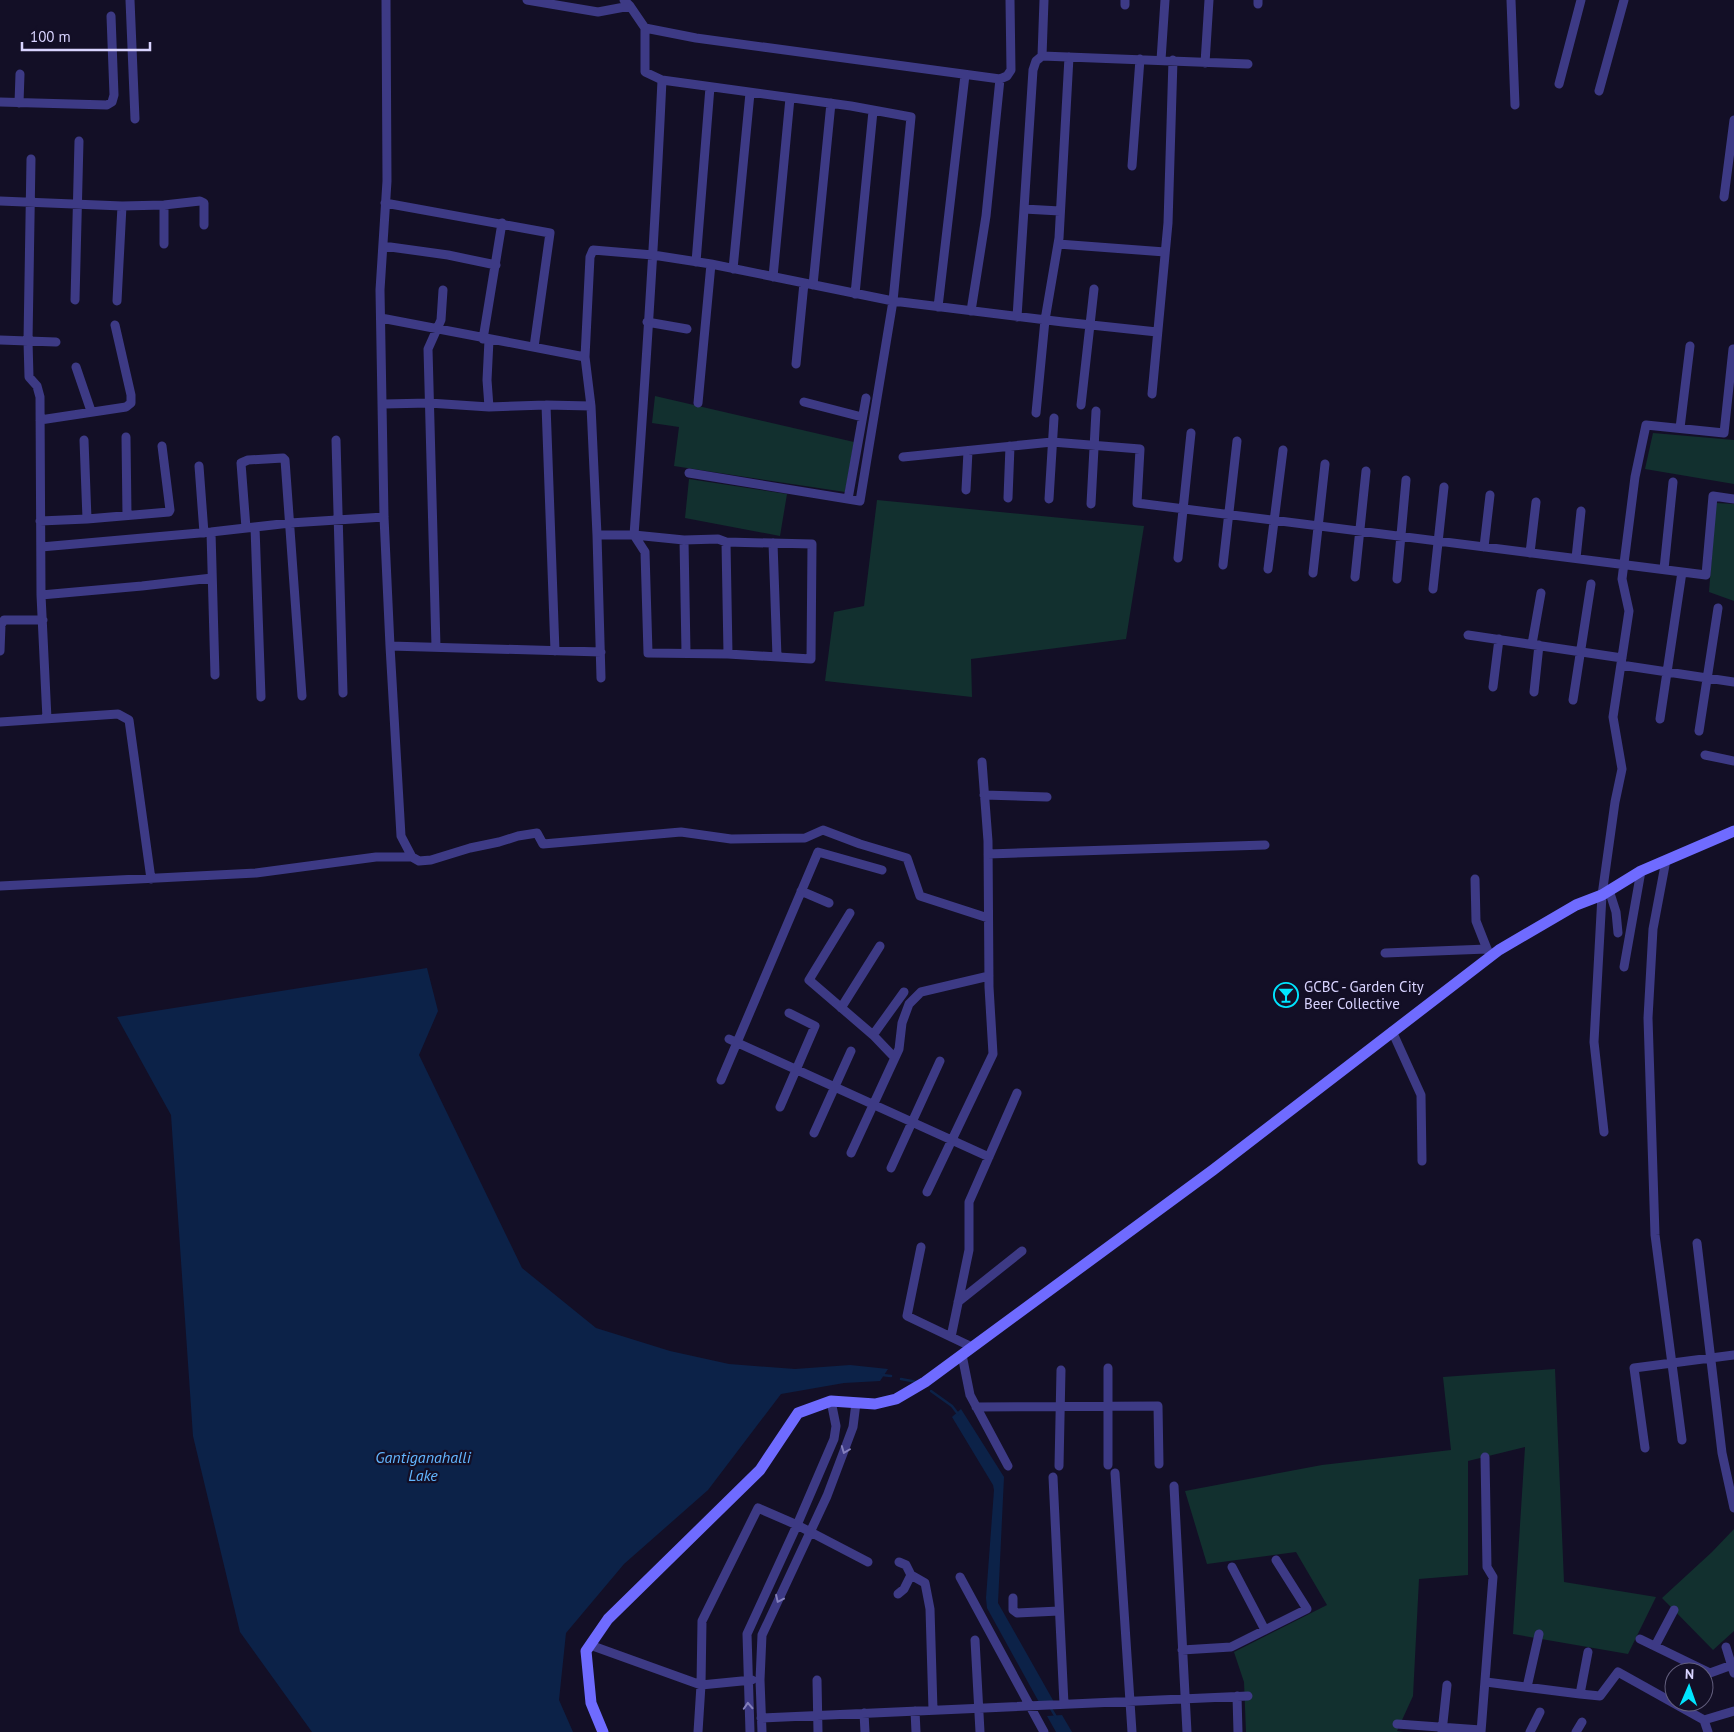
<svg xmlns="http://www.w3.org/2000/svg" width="1734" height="1732" font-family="'PT Sans',sans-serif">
	<rect width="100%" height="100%" fill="#130f26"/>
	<path fill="#12302f" d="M 655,396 L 854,442 L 845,492 L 674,466 L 679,427 L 652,423 Z
		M 1653,433 L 1734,440 L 1734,484 L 1645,469 Z
		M 689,479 L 787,494 L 780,536 L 685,518 Z
		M 877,500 L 1144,526 L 1126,639 L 971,659 L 972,697 L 825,681 L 834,612 L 864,606 Z
		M 1716,503 L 1734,504 L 1734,601 L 1709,592 Z
		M 1555,1369 L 1564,1582 L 1656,1597 L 1628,1654 L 1513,1634 L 1525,1447 L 1468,1461 L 1468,1575 L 1419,1579 L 1413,1696 L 1397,1731 L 1404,1732 L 1246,1732 L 1244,1682 L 1234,1652 L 1327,1605 L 1296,1552 L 1207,1564 L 1185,1491 L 1322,1465 L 1451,1450 L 1443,1377 Z
		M 1734,1529 L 1734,1631 L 1713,1650 L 1662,1598 L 1712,1552 Z"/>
	<path fill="#0c2248" d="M 427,968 L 438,1011 L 419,1055 L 522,1268 L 596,1328 L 670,1351 L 729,1364 L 795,1369 L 850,1365 L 888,1369 L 880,1381 L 844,1383 L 781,1394 L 708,1490 L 624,1564 L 566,1633 L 559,1700 L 573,1732 L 312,1732 L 240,1632 L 193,1436 L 171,1115 L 117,1017 Z
		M 961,1409 L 1004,1477 L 998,1603 L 1054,1702 L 1040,1704 L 987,1608 L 986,1598 L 994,1490 L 993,1485 L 952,1417 Z
		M 1062,1715 L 1072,1732 L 1056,1732 L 1047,1716 Z"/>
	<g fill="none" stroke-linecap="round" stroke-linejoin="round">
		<path stroke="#0c2248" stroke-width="2.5" d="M 882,1375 L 891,1376
			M 901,1379 L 917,1382
			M 931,1391 L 952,1406 L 958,1414
			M 1050,1707 L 1056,1717"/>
		<path stroke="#3d3a85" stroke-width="9" d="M 130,0 L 135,119
			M 386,0 L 387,181 L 380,290 L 384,517 L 390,646 L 401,836 L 412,857
			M 527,0 L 598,12 L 630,6
			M 624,0 L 630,6 L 645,28 L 645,72 L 662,80 L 851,106 L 911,117 L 893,301 L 860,501 L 689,473
			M 1511,0 L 1515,105
			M 1258,4 L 1258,0
			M 1125,5 L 1125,0
			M 645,28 L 696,38 L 1000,79 L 1007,76 L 1011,70 L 1010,0
			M 1042,56 L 1044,0
			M 1161,60 L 1165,0
			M 1205,63 L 1209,0
			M 1559,84 L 1581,0
			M 1599,91 L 1624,0
			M 0,102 L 107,105 L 112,102 L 114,95 L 111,16
			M 19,103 L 20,74
			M 31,159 L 28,341 L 29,377 L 37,386 L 40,397 L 41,595 L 47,719
			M 1132,166 L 1140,59
			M 1724,197 L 1734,120
			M 0,201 L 122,206 L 164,205 L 200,201 L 204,203 L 204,225
			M 385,203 L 550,233 L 534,347
			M 1024,209 L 1060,211
			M 164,244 L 164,205
			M 1058,244 L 1165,252
			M 383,246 L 448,255 L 496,265
			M 696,262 L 710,87
			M 733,269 L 750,93
			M 773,277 L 790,98
			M 813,285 L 831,103
			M 855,294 L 873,111
			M 75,300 L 79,141
			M 117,301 L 122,206
			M 938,307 L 965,75
			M 971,311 L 986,216 L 1000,79
			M 1017,317 L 1033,70 L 1036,61 L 1042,56 L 1248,64
			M 381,318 L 585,357
			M 647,322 L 687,329
			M 483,339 L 502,223
			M 0,340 L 56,342
			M 489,340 L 487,380 L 489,407
			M 796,364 L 804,283
			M 76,367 L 91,411
			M 1152,394 L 1168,223 L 1173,60
			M 804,402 L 862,417
			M 698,403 L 711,264
			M 384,404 L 429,403 L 489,407 L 546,405 L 591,406
			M 546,405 L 555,651
			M 1081,405 L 1094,289
			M 1036,413 L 1045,320 L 1059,238 L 1069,57
			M 40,420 L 126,407 L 131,403 L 131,395 L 115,325
			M 1680,428 L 1690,346
			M 126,437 L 127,515
			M 84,440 L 87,519
			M 336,440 L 343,693
			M 903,457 L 1052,442 L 1140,449 L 1137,503 L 1706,575 L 1713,496 L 1734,499
			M 199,466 L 204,533
			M 966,490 L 968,451
			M 1008,498 L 1010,446
			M 848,499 L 866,398
			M 1049,499 L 1054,418
			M 1091,504 L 1096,411
			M 40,521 L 87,519 L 169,512 L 170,510 L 162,446
			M 255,527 L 261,697
			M 246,528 L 241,463 L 248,460 L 283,458 L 285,460 L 302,696
			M 211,532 L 215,675
			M 597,535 L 634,535 L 684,540 L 718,539 L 726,542 L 812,544 L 811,659 L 728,654 L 648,653 L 645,552 L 634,535 C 645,384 655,232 662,80
			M 684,540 L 686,653
			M 726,542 L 728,654
			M 773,543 L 777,657
			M 41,547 L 211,532 L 290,523 L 384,517
			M 1484,547 L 1490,495
			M 1530,553 L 1536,502
			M 1178,558 L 1191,433
			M 1576,558 L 1581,511
			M 1223,565 L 1237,441
			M 1268,569 L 1283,450
			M 1664,569 L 1673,482
			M 1313,573 L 1325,464
			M 1355,577 L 1366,471
			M 1397,579 L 1406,480
			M 1433,589 L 1444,487
			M 41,595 L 142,586 L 212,578
			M 1468,635 L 1622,658
			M 1532,644 L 1541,593
			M 390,646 L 601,652
			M 436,647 L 428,349 L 441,320 L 443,290
			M 0,651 L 1,625 L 4,620 L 43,620
			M 1621,665 L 1734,682
			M 601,678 L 597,535 L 591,406 L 585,357 L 590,257 L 593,250 L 653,255 L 711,264 L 893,301 L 1063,322 L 1157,332
			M 1493,687 L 1499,639
			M 1534,692 L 1539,645
			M 1573,700 L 1591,584
			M 1660,719 L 1682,572
			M 0,722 L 118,714 L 129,720 L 151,879
			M 1699,731 L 1718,608
			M 1705,755 L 1734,761
			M 984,795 L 1047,797
			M 988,854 L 1265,845
			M 1666,860 L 1653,929 L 1648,1018 L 1655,1235 L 1682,1440
			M 1475,879 L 1476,921 L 1487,949
			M 0,886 L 256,873 L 376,857 L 412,857 L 419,861 L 431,860 L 470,848 L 499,842 L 518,836 L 537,833 L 543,844 L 681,832 L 731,839 L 805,838 L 823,830 L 860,844 L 907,858 L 920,896 L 988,918
			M 1609,890 L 1616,912 L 1618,933
			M 801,891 L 829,903
			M 850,913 L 809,980 L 873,1035 L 895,1058
			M 1385,953 L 1487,949 L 1491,956
			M 1624,967 L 1641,871
			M 841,1008 L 880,946
			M 1392,1031 L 1421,1095 L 1422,1161
			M 873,1035 L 904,992
			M 729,1039 L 989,1157
			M 721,1080 L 818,852 L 882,870
			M 780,1107 L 815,1026 L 789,1013
			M 1604,1132 L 1594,1042 L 1602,895 L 1615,802 L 1622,769 L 1613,717 L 1629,611 L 1622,579 L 1635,477 L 1646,425 L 1724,433 L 1733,349
			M 814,1133 L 851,1051
			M 851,1153 L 899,1049 L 902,1023 L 909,1004 L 921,992 L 989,976
			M 891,1168 L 940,1061
			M 927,1192 L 993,1054 L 989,987 L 988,841 L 982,762
			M 1697,1243 L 1722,1453 L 1734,1508
			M 921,1247 L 907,1316 L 972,1347
			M 958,1302 L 1022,1251
			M 951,1337 L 969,1250 L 969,1202 L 1017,1093
			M 962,1355 L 970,1395 L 1008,1466
			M 1108,1368 L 1108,1465
			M 976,1407 L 1158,1406 L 1159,1464
			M 1645,1448 L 1634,1368 L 1734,1355
			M 1059,1466 L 1061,1370
			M 1115,1473 L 1132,1732
			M 1053,1477 L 1064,1704
			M 1174,1486 L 1187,1732
			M 899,1562 L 906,1565 L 911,1575 L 925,1583 L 930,1609 L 933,1710
			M 1232,1567 L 1265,1630
			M 960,1577 L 1044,1732
			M 898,1594 L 904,1589 L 911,1575
			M 1013,1598 L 1013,1610 L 1017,1613 L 1059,1611
			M 1640,1639 L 1710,1673 L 1732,1665
			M 975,1640 L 980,1732
			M 590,1645 L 701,1685 L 752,1680
			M 1655,1646 L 1674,1610
			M 1726,1647 L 1734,1673
			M 1182,1650 L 1231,1647 L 1307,1609 L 1276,1560
			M 817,1680 L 818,1732
			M 1486,1682 L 1580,1694 L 1588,1652
			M 1527,1687 L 1539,1634
			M 1580,1694 L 1600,1696 L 1618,1672 L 1704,1720 L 1734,1711
			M 1237,1696 L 1238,1732
			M 915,1711 L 916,1732
			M 864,1713 L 865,1732
			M 761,1718 L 1248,1696
			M 1704,1720 L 1708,1732
			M 1397,1724 L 1481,1730
			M 698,1732 L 701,1685 L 702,1621 L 758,1508 L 797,1525 L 868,1562
			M 750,1732 L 747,1634 L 797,1525 L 834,1439 L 836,1426 L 831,1401
			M 762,1732 L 760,1680 L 762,1635 L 827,1496 L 853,1427 L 856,1403
			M 1442,1732 L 1447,1685
			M 1481,1732 L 1493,1577 L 1487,1567 L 1485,1457
			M 1530,1732 L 1540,1712
			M 1576,1732 L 1582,1722"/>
		<path stroke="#6f6bff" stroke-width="11" d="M 603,1732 L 591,1703 L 586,1651 L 608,1619 L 760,1470 L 798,1413 L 831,1401 L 875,1404 L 896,1399 L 925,1382 L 1213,1170 L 1499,950 L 1576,905 L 1602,895 L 1641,871 L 1734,831"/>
	</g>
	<defs><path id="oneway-chevron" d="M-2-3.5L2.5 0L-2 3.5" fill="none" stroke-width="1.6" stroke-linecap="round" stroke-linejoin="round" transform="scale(1.25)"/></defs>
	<g stroke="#837fbc">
		<use href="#oneway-chevron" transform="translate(845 1450) rotate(111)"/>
		<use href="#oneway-chevron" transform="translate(779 1599) rotate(115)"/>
		<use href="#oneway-chevron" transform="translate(748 1706) rotate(-93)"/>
	</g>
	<defs>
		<symbol id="bar-ring" viewBox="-11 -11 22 22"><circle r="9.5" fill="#130f26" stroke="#00e5ff" stroke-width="1.5"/><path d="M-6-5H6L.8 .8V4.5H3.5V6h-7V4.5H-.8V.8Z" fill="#00e5ff"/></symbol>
	</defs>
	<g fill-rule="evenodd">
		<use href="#bar-ring" x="1272" y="981" width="28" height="28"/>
	</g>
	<g text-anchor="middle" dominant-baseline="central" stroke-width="4.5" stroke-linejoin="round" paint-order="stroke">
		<g font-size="15" fill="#d9d4ff" stroke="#130f26" text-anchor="start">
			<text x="1304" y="986">GCBC - Garden City<tspan x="1304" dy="17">Beer Collective</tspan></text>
		</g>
		<g font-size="16" font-style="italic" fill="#62b6ff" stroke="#130f26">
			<text x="423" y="1457">Gantiganahalli<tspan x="423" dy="18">Lake</tspan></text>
		</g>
	</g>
	<g transform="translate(1689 1687) rotate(2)"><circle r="24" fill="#130f26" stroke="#625e7d"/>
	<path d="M0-4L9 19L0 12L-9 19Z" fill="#00e5ff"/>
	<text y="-8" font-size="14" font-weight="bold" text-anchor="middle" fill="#d9d4ff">N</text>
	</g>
	<path d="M22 42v8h128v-8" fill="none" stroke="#d9d4ff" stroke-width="2.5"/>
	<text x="30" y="42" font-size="15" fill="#d9d4ff" stroke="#130f26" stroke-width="4" paint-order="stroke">100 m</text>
</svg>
